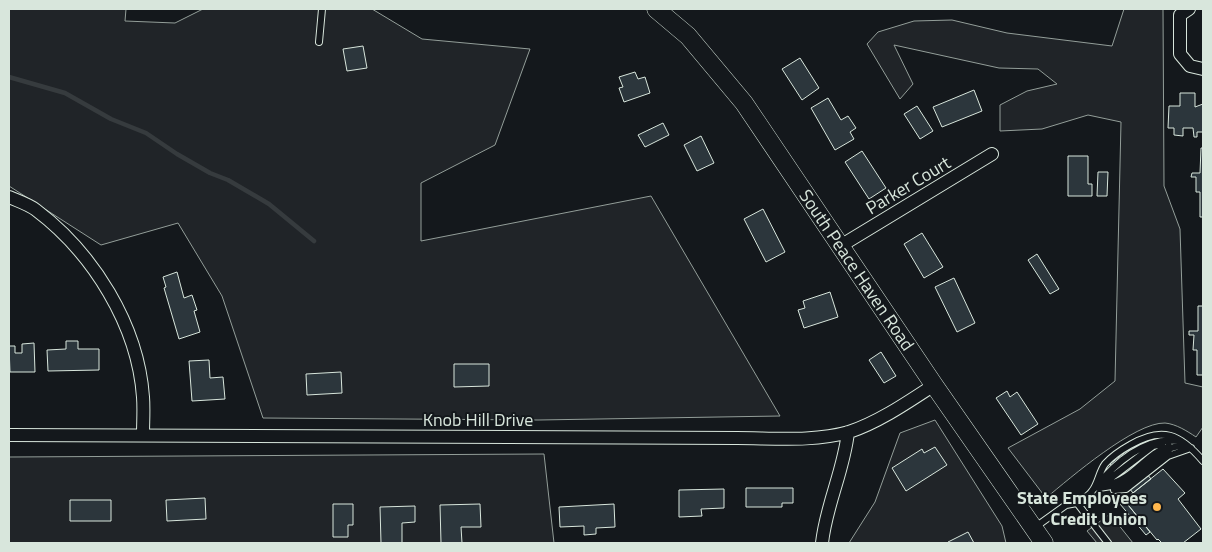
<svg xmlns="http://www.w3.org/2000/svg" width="1212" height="552" font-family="'Titillium Web',sans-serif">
	<rect width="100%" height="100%" fill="#14181c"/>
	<path fill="#202428" stroke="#939e99" d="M 9,9 L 126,9 L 125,21 L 175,23 L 203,9 L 372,9 L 422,39 L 530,49 L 495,145 L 421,183 L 421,241 L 651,196 L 780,416 L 538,420 L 263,418 L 222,296 L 178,223 L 101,245 L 9,186 Z
		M 1124,9 L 1163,9 L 1164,186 L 1180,229 L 1185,383 L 1203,387 L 1203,427 L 1196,437 C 1187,431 1176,424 1165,423 C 1135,422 1070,478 1046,498 L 1008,448 L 1080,409 L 1115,381 L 1121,122 L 1088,115 L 1042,129 L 1000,131 L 1000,105 L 1027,91 L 1057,84 L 1038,69 L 999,68 L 894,45 L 913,84 L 900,99 L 867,44 L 878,32 L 914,21 L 952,20 L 1007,33 L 1112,46 Z
		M 935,420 L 1002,526 L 1006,543 L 849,543 L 875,502 L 900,433 Z
		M 544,454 L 554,543 L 9,543 L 9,457 Z"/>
	<path fill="#24282b" stroke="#939e99" d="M 1110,514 L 1133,543 L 1097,543 L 1087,531 Z"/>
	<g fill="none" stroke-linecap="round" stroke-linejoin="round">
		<path stroke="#363b3e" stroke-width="4.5" d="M 9,77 L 65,93 L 111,119 L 146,133 L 177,154 L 210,173 L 228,180 L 269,204 L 314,241"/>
	</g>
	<path fill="#2c363c" stroke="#d8e6dc" d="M 363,46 L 367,68 L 347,71 L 343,49 Z
		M 800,58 L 819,88 L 802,100 L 782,69 Z
		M 635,72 L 638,79 L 645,77 L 650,93 L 624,102 L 619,88 L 623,87 L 619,77 Z
		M 974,90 L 982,111 L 942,127 L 933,107 Z
		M 1180,93 L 1195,93 L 1195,107 L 1203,104 L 1203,132 L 1197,132 L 1197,137 L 1194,137 L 1193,128 L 1183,128 L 1183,136 L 1174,135 L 1174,128 L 1168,128 L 1169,106 L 1180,106 Z
		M 828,98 L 841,120 L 848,116 L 856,128 L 850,132 L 854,139 L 835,150 L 811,108 Z
		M 917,106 L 933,131 L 920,139 L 904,114 Z
		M 663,123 L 669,135 L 645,147 L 638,135 Z
		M 701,136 L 714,163 L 697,171 L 684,145 Z
		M 1201,148 L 1203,148 L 1203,217 L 1200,217 L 1200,192 L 1196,192 L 1196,177 L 1191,177 L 1192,173 L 1200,173 Z
		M 862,151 L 886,188 L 869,199 L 845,162 Z
		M 1068,156 L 1088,156 L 1088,184 L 1092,184 L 1092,196 L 1068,196 Z
		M 1098,172 L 1108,172 L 1107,196 L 1097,196 Z
		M 763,209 L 785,252 L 766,262 L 744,219 Z
		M 922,233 L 943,267 L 924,278 L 904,244 Z
		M 1037,254 L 1059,289 L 1050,294 L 1028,260 Z
		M 177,272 L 184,298 L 192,295 L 197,310 L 194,311 L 200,332 L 179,339 L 164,288 L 166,287 L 163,277 Z
		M 954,278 L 975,323 L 957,332 L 935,287 Z
		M 830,292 L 838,317 L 804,328 L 798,310 L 805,308 L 803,301 Z
		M 1198,306 L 1203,306 L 1203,375 L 1197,375 L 1197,350 L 1193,350 L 1194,335 L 1189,335 L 1189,331 L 1198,331 Z
		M 66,341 L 78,341 L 78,349 L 99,349 L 99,370 L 48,371 L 47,350 L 66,349 Z
		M 34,343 L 35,372 L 10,372 L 9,346 L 15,346 L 15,353 L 22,353 L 22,344 Z
		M 881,352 L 896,376 L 884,383 L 869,360 Z
		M 209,360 L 210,378 L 223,377 L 225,399 L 192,401 L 189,361 Z
		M 454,364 L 489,364 L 489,386 L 454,387 Z
		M 341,372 L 342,393 L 307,395 L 306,374 Z
		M 1007,391 L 1010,397 L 1017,392 L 1038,424 L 1021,435 L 996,398 Z
		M 935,447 L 947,465 L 906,491 L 892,468 L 922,449 L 924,453 Z
		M 1128,450 L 1151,479 L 1133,493 L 1110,464 Z
		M 1163,469 L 1185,493 L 1178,499 L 1201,529 L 1183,543 L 1162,543 L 1158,539 L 1157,540 L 1124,500 Z
		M 746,488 L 793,488 L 793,503 L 782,503 L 782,507 L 746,507 Z
		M 724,489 L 724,508 L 701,509 L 702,516 L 679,517 L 679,490 Z
		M 205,498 L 206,519 L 167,521 L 166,500 Z
		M 70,500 L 111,500 L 111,521 L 70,521 Z
		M 1124,500 L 1150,532 L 1146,535 L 1120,504 Z
		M 333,504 L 353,504 L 353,525 L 348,525 L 348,537 L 333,537 Z
		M 480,504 L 481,527 L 461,527 L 462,543 L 441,543 L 440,505 Z
		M 614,504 L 615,527 L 596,528 L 596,534 L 584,535 L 584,526 L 560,527 L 559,507 Z
		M 415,506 L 415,522 L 402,523 L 402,543 L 381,543 L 380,507 Z
		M 968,532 L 974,543 L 949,543 L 948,542 Z"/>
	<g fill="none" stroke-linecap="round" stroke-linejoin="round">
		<defs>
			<path id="service" d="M 319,42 L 322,9
				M 1109,484 C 1132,480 1147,453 1169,446
				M 1099,487 L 1153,446 L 1162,444
				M 1095,488 C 1114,464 1145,436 1178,441
				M 1099,488 L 1124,484 L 1171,448 L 1178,446 L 1191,448
				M 1114,490 L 1126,489 L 1168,456 L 1188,449
				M 1077,503 C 1081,500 1089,496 1092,491 C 1098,484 1099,472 1105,464 C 1112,456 1121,450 1130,445 C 1162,426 1180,434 1203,461
				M 1034,528 L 1066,505 L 1077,503 L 1108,543"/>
			<path id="minor" d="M 1189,9 L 1180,15 L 1180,54 L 1190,66 L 1203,69
				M 9,197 C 18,201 28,204 36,210 C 93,253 138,325 143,397 C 144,409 143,422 143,435
				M 842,245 L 992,154
				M 9,435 L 737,438 C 773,438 814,442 849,432 C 879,422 908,402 934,385
				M 822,543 C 826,505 844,470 848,432"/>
			<path id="secondary" d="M 656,9 L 688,36 L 744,103 L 934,385 L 1044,543"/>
		</defs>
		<use href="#service" stroke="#d8e6dc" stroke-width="8"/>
		<use href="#minor" stroke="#d8e6dc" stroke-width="14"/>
		<use href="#secondary" stroke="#d8e6dc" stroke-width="19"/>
		<use href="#service" stroke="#14181c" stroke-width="6"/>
		<use href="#minor" stroke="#14181c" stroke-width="12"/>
		<use href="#secondary" stroke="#14181c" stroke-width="18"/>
	</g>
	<circle fill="#ffb74d" stroke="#14181c" stroke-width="2" cx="1157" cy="507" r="5"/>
	<g text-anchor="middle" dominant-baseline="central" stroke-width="4" stroke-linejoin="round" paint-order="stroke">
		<g font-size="18" fill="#d8e6dc" stroke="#14181c">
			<text transform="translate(908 185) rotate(-31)">Parker Court</text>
			<text transform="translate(857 270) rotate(56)">South Peace Haven Road</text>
			<text x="478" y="419">Knob Hill Drive</text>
		</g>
		<g font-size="18" font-weight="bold" fill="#d8e6dc" stroke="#14181c" text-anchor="end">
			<text x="1147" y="497">State Employees<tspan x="1147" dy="21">Credit Union</tspan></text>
		</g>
	</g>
	<rect width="1212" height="552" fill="none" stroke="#d8e6dc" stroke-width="20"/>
</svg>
